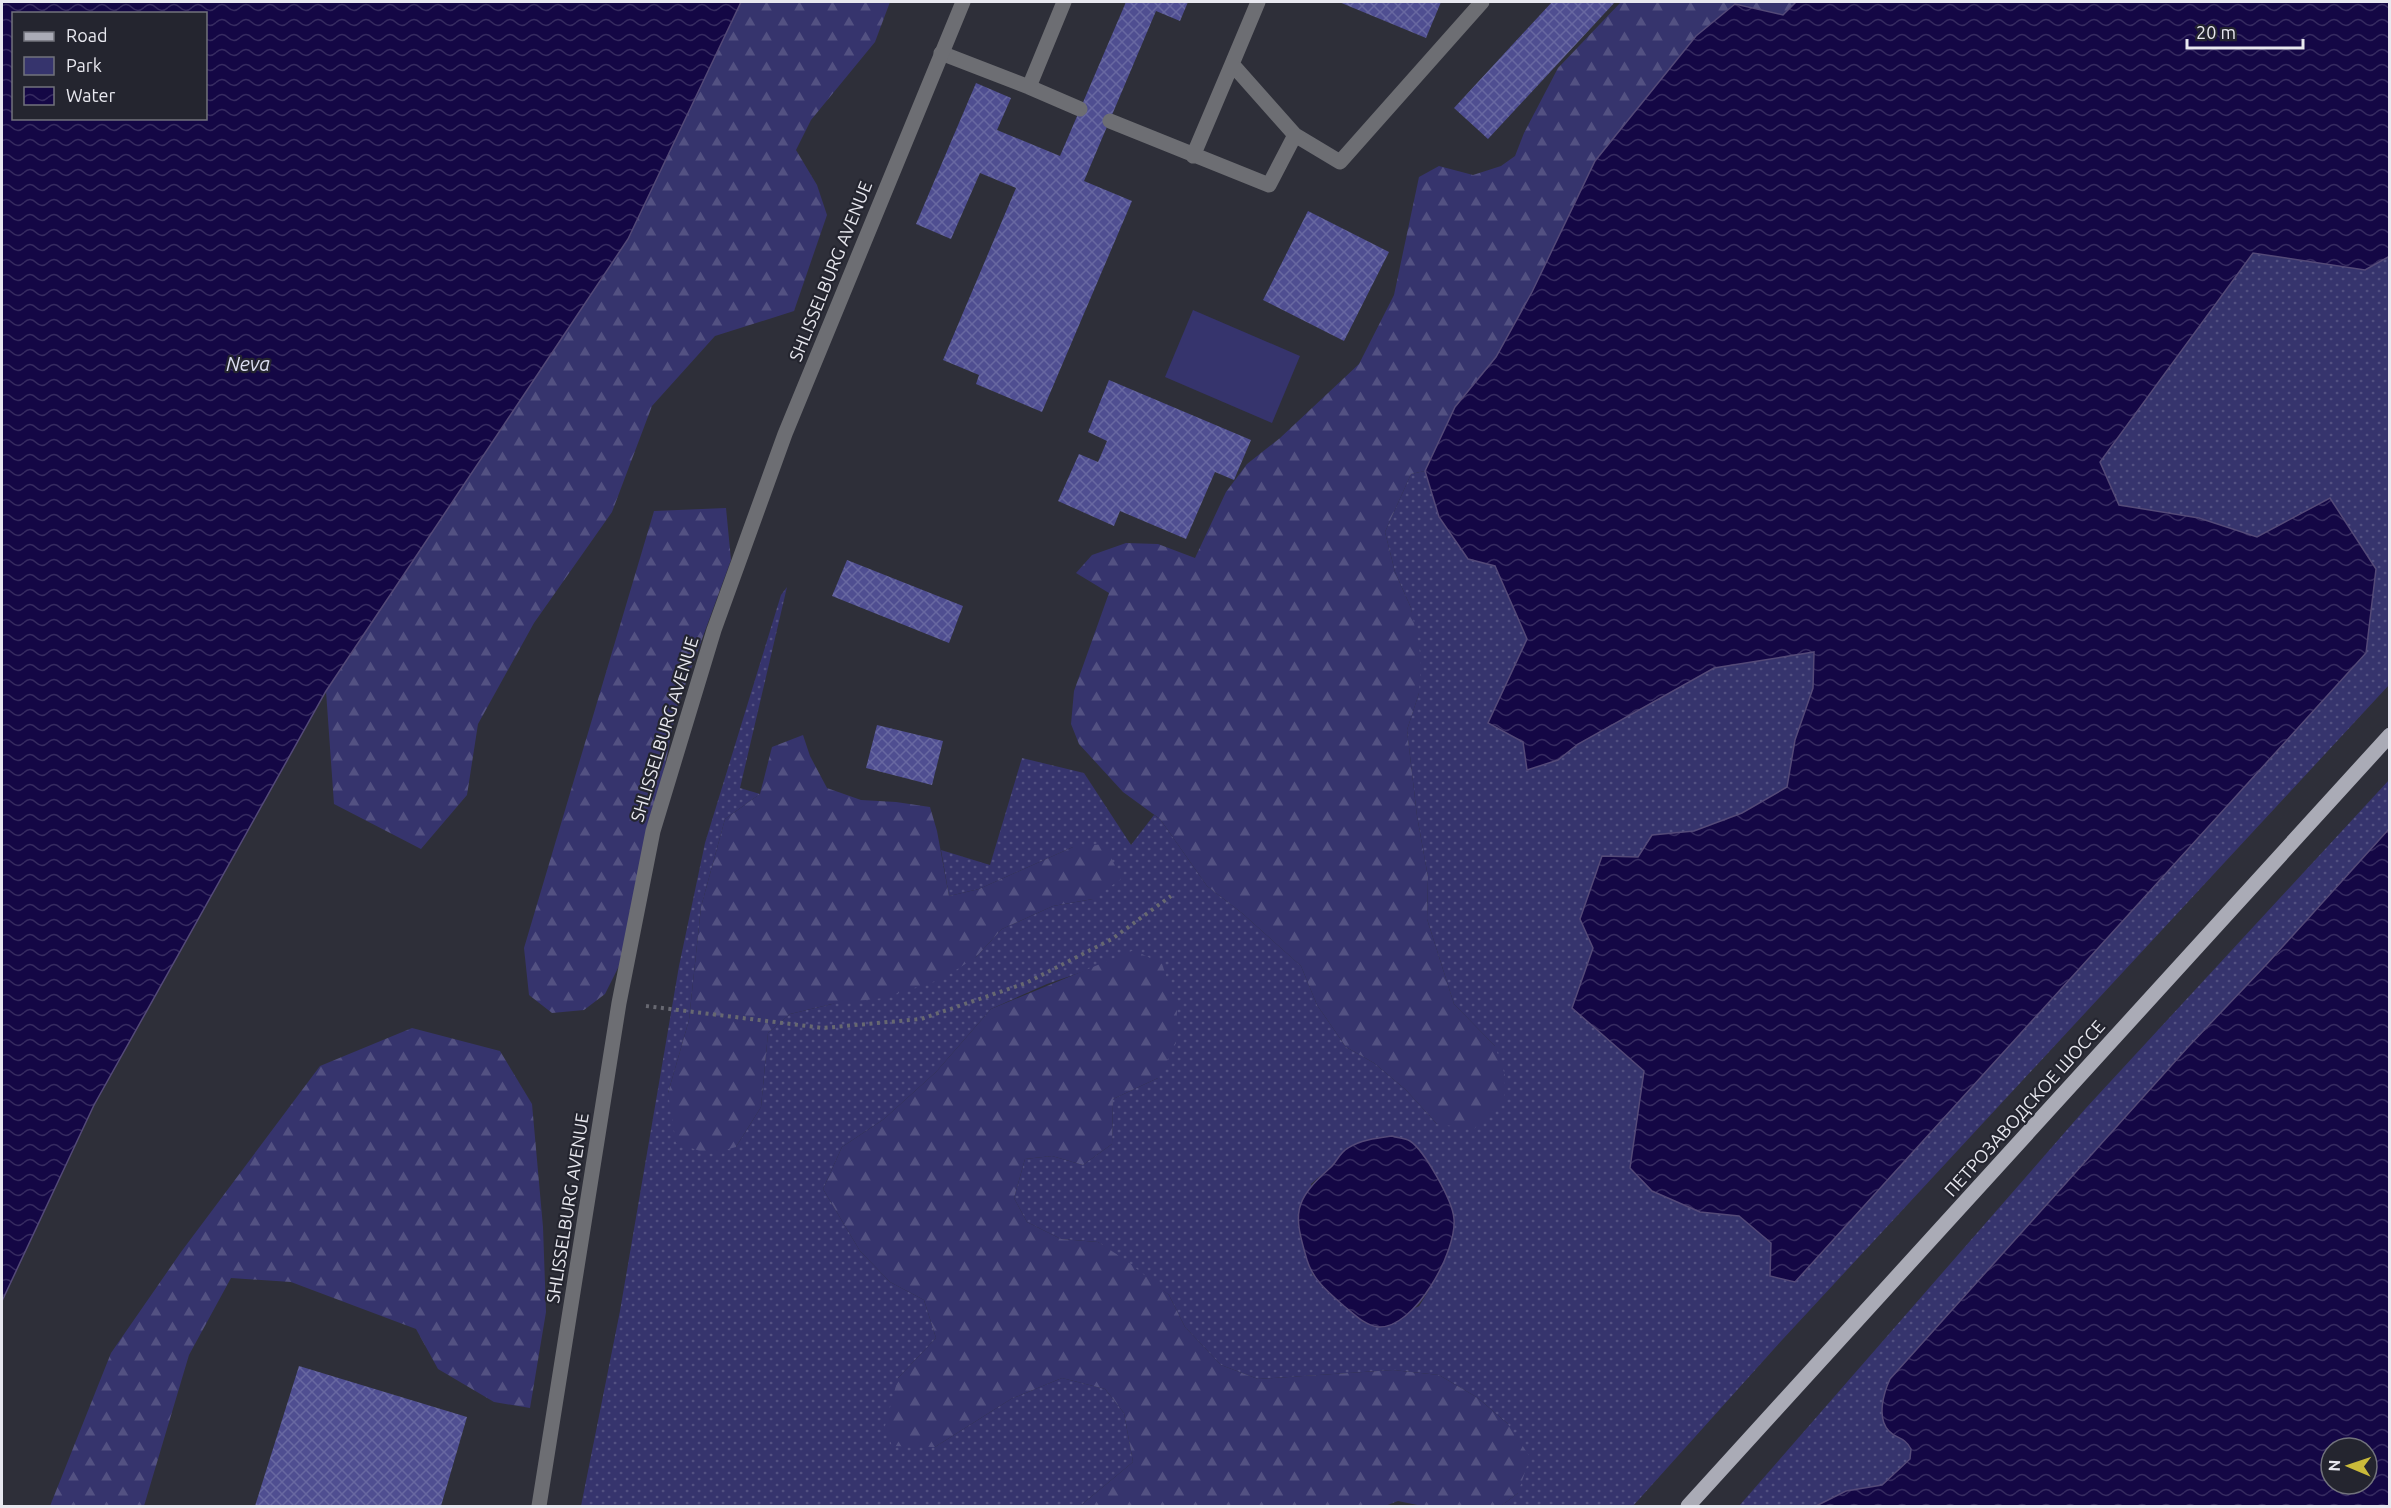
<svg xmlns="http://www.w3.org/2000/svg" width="2391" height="1508" font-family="Ubuntu,sans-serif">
	<defs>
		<pattern id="grass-dots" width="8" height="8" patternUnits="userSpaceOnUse" patternTransform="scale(1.5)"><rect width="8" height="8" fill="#36346d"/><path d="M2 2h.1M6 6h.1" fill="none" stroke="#535182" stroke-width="1.8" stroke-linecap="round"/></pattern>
		<pattern id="forest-firs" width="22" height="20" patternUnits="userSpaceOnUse" patternTransform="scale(1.5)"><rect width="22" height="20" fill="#36346d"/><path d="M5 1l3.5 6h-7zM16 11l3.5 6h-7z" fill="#535182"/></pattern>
		<pattern id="water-waves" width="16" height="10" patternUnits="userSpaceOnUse" patternTransform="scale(1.5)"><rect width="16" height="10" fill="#140745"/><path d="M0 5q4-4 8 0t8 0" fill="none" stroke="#362b60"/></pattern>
		<pattern id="building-cross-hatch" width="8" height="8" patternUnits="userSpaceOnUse" patternTransform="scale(1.5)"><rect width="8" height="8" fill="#4f4e91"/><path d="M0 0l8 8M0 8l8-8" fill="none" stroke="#6868a1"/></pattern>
	</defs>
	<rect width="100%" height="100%" fill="#2e2f39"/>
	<path fill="url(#grass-dots)" fill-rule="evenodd" d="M 2253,253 L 2365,270 L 2389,256 L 2389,685 L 1783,1339 L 1633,1506 L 1501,1506 L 1518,1493 L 1508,1424 L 1478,1398 L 1439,1375 L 1393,1370 L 1258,1379 L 1221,1365 L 1185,1327 L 1169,1295 L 1098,1242 L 1061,1239 L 1027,1222 L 1014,1198 L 1025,1159 L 1052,1156 L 1083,1165 L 1112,1144 L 1113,1099 L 1158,1078 L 1088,970 L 1047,984 L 991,1009 L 936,1072 L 884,1119 L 842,1147 L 823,1189 L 860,1251 L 890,1282 L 924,1300 L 936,1338 L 898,1378 L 935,1447 L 1011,1399 L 1062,1378 L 1105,1389 L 1124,1413 L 1133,1462 L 1080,1506 L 581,1506 L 620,1311 L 679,966 L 705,843 L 781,595 L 787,587 L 740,788 L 760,794 L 725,819 L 701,907 L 689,1020 L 668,1093 L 736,1147 L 761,1107 L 768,1033 L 790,1014 L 832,1004 L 976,957 L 1002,929 L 1053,906 L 1093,899 L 1073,847 L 979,889 L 949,896 L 941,850 L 990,865 L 1022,758 L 1084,773 L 1131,845 L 1154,815 L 1160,819 L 1207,886 L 1243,914 L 1301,966 L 1317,1005 L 1346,1047 L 1374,1063 L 1406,1090 L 1437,1124 L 1495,1046 L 1454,1004 L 1427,919 L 1428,877 L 1417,816 L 1407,730 L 1419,693 L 1411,608 L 1395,572 L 1385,532 L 1411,474 L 1425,471 L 1439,517 L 1468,559 L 1495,566 L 1527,639 L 1488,723 L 1558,760 L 1578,744 L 1714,668 L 1814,652 L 1813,688 L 1795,740 L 1787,787 L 1742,813 L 1694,831 L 1653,835 L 1638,857 L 1580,919 L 1593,948 L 1573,1008 L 1644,1071 L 1630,1168 L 1700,1212 L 1739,1216 L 1771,1243 L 2257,537 L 2199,518 L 2119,505 L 2100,462 ZM 1346,1148 L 1423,1158 L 1433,1170 L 1429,1290 L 1419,1306 L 1377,1327 L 1363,1322 L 1312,1274 L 1311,1184 L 1332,1166 Z
		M 2389,780 L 2389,829 L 2265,966 L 2188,1047 L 1890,1379 C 1881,1398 1884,1410 1889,1431 L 1907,1441 L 1911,1449 L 1910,1459 L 1882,1485 L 1846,1491 L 1816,1506 L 1739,1506 L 2086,1108 Z"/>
	<path fill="url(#forest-firs)" d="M 741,2 L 890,2 L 875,42 L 811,120 L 796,150 L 817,185 L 827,215 L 794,311 L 715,336 L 652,406 L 612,512 L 534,623 L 478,724 L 467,795 L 421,849 L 334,804 L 326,691 L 628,239 Z
		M 1621,2 L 1796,2 L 1783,15 L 1696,36 L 1644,101 L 1496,357 L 1455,407 L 1425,471 L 1411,474 L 1385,532 L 1395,572 L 1411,608 L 1421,658 L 1419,693 L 1407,730 L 1417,816 L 1428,877 L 1427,919 L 1454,1004 L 1495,1046 L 1505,1075 L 1504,1100 L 1474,1129 L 1437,1124 L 1406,1090 L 1374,1063 L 1346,1047 L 1317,1005 L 1301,966 L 1243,914 L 1207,886 L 1160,819 L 1123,792 L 1079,744 L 1071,724 L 1074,691 L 1109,593 L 1076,573 L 1092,555 L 1126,543 L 1158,544 L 1195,558 L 1226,492 L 1247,464 L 1280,438 L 1359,364 L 1394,295 L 1419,177 L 1439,166 L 1473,175 L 1501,166 L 1515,156 L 1524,133 L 1558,68 Z
		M 726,508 L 731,560 L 676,710 L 629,946 L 605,994 L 584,1010 L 552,1013 L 529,995 L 524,948 L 654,511 Z
		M 803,735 L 810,756 L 827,788 L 861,800 L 896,802 L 930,807 L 937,831 L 949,896 L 979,889 L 1073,847 L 1105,844 L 1121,879 L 1093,899 L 1053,906 L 1002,929 L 976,957 L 942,979 L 883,998 L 832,1004 L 790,1014 L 768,1033 L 761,1107 L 736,1147 L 709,1154 L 676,1143 L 668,1093 L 689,1020 L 701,907 L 725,819 L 760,794 L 772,747 Z
		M 1134,950 L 1162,964 L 1177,1008 L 1176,1043 L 1158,1078 L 1113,1099 L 1112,1144 L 1083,1165 L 1052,1156 L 1025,1159 L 1014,1198 L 1027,1222 L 1061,1239 L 1098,1242 L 1127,1261 L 1169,1295 L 1185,1327 L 1221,1365 L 1258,1379 L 1393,1370 L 1439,1375 L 1478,1398 L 1508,1424 L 1530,1457 L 1518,1493 L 1501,1506 L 1422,1506 L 1398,1501 L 1385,1506 L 1080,1506 L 1133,1462 L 1124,1413 L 1105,1389 L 1062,1378 L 1011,1399 L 935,1447 L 892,1446 L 885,1426 L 898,1378 L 936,1338 L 924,1300 L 890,1282 L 860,1251 L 823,1189 L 842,1147 L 884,1119 L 936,1072 L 991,1009 Z
		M 412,1028 L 500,1051 L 532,1104 L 543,1227 L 546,1312 L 530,1408 L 494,1402 L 438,1369 L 416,1329 L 291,1282 L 231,1278 L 189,1355 L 144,1506 L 50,1506 L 111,1353 L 181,1252 L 320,1066 Z"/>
	<path fill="#36346d" d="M 1193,310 L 1300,356 L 1272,423 L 1165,377 Z"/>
	<path fill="url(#water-waves)" stroke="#544a78" stroke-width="1.5" fill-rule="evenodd" d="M 2,2 L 741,2 L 628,239 L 326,691 L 94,1105 L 2,1301 ZM 14,14 L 206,14 L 206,118 L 14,118 Z
		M 1796,2 L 2389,2 L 2390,256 L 2365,270 L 2253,253 L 2100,462 L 2119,505 L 2199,518 L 2257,537 L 2330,498 L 2376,569 L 2366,653 L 1795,1282 L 1770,1276 L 1771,1243 L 1739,1216 L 1700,1212 L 1652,1191 L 1630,1168 L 1644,1071 L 1572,1008 L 1593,948 L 1580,919 L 1602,856 L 1638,857 L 1652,835 L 1694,831 L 1742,813 L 1787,787 L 1795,740 L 1813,688 L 1814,652 L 1714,668 L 1578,744 L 1558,760 L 1527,770 L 1523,742 L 1488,723 L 1527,639 L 1495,566 L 1468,559 L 1439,517 L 1425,471 L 1455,407 L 1496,357 L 1532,292 L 1595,161 L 1696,36 L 1735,4 L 1783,15 Z
		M 2389,829 L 2389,1506 L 1816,1506 L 1846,1491 L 1882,1485 L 1910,1459 L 1911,1449 C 1904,1436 1896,1439 1889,1431 C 1876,1418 1884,1392 1890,1379 L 2188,1047 L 2265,966 ZM 2331,1448 L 2367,1448 L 2367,1484 L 2331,1484 Z
		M 1392,1136 C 1397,1138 1405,1138 1410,1141 C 1424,1150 1453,1201 1454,1219 C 1457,1251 1415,1329 1378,1327 C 1364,1325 1354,1314 1344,1306 C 1328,1292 1313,1280 1307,1260 C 1293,1213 1293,1201 1330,1168 C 1336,1163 1340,1152 1348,1148 C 1360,1140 1377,1138 1392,1136 Z"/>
	<path fill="url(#building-cross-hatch)" d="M 1126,2 L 1188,2 L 1180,21 L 1156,11 L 1084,181 L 1132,201 L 1042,412 L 976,384 L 979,375 L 943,360 L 1016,188 L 980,173 L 951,239 L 916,224 L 976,83 L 1011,98 L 997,130 L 1060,156 Z
		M 1339,2 L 1441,2 L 1426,38 Z
		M 1552,2 L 1615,2 L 1488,139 L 1454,108 Z
		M 1308,211 L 1389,252 L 1344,341 L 1263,300 Z
		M 1109,380 L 1251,440 L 1234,480 L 1215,472 L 1186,539 L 1120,511 L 1114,526 L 1058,501 L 1079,454 L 1098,462 L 1107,441 L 1088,432 Z
		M 847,560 L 963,606 L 949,643 L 832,596 Z
		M 877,725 L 943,741 L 932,785 L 866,768 Z
		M 299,1366 L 467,1417 L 441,1506 L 255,1506 Z"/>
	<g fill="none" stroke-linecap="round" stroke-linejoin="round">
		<path stroke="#676871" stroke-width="4" stroke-dasharray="3 4.5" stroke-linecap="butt" d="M 646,1006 L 823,1028 L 921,1019 L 1026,983 L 1112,939 L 1171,896"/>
		<path stroke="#6d6e73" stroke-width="15" d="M 1258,2 L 1232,64 L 1295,135 L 1340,162 L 1482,2
			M 941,53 L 1029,87 L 1064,2
			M 1029,87 L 1080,109
			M 1110,121 L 1269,185 L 1295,135
			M 1193,156 L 1232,64"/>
		<path stroke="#6d6e73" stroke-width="15" d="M 539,1506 L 619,1003 L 653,831 L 714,630 L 785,434 L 963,2"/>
		<path stroke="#aaabb6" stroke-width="15" d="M 1688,1506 L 2390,735"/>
	</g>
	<g text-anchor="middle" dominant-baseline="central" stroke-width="4.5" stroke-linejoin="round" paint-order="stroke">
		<g font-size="18" fill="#e8e8ef" stroke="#24252f">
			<text transform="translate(830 271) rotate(-68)">SHLISSELBURG AVENUE</text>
			<text transform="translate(664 729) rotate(-73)">SHLISSELBURG AVENUE</text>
			<text transform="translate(2024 1108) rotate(-48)">ПЕТРОЗАВОДСКОЕ ШОССЕ</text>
			<text transform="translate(567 1208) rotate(-81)">SHLISSELBURG AVENUE</text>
		</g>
		<g font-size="20" font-style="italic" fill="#dcdef2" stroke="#24252f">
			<text x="248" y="363">Neva</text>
		</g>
	</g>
	<rect width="2391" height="1508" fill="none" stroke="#e8e8ef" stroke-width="6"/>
	<rect x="12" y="12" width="195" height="108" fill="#24252f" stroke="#72737c" stroke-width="1.5"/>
	<rect x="24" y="32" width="30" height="9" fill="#aaabb6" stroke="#72737c" stroke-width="1.5"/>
	<text x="66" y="42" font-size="18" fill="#e8e8ef">Road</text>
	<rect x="24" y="57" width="30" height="18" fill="#36346d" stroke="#72737c" stroke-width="1.5"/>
	<text x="66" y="72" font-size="18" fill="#e8e8ef">Park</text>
	<rect x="24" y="87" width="30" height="18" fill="url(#water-waves)" stroke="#72737c" stroke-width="1.5"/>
	<text x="66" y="102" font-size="18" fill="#e8e8ef">Water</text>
	<g transform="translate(2349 1466) rotate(272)"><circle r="28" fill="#24252f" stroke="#72737c" stroke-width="1.5"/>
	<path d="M0-4.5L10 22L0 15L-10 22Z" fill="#caba3a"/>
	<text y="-9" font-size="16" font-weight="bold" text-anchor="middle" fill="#e8e8ef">N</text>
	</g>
	<path d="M2187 39v9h116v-9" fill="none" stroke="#e8e8ef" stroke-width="3"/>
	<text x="2196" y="39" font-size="18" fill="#e8e8ef" stroke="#24252f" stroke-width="4.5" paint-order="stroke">20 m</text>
</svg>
